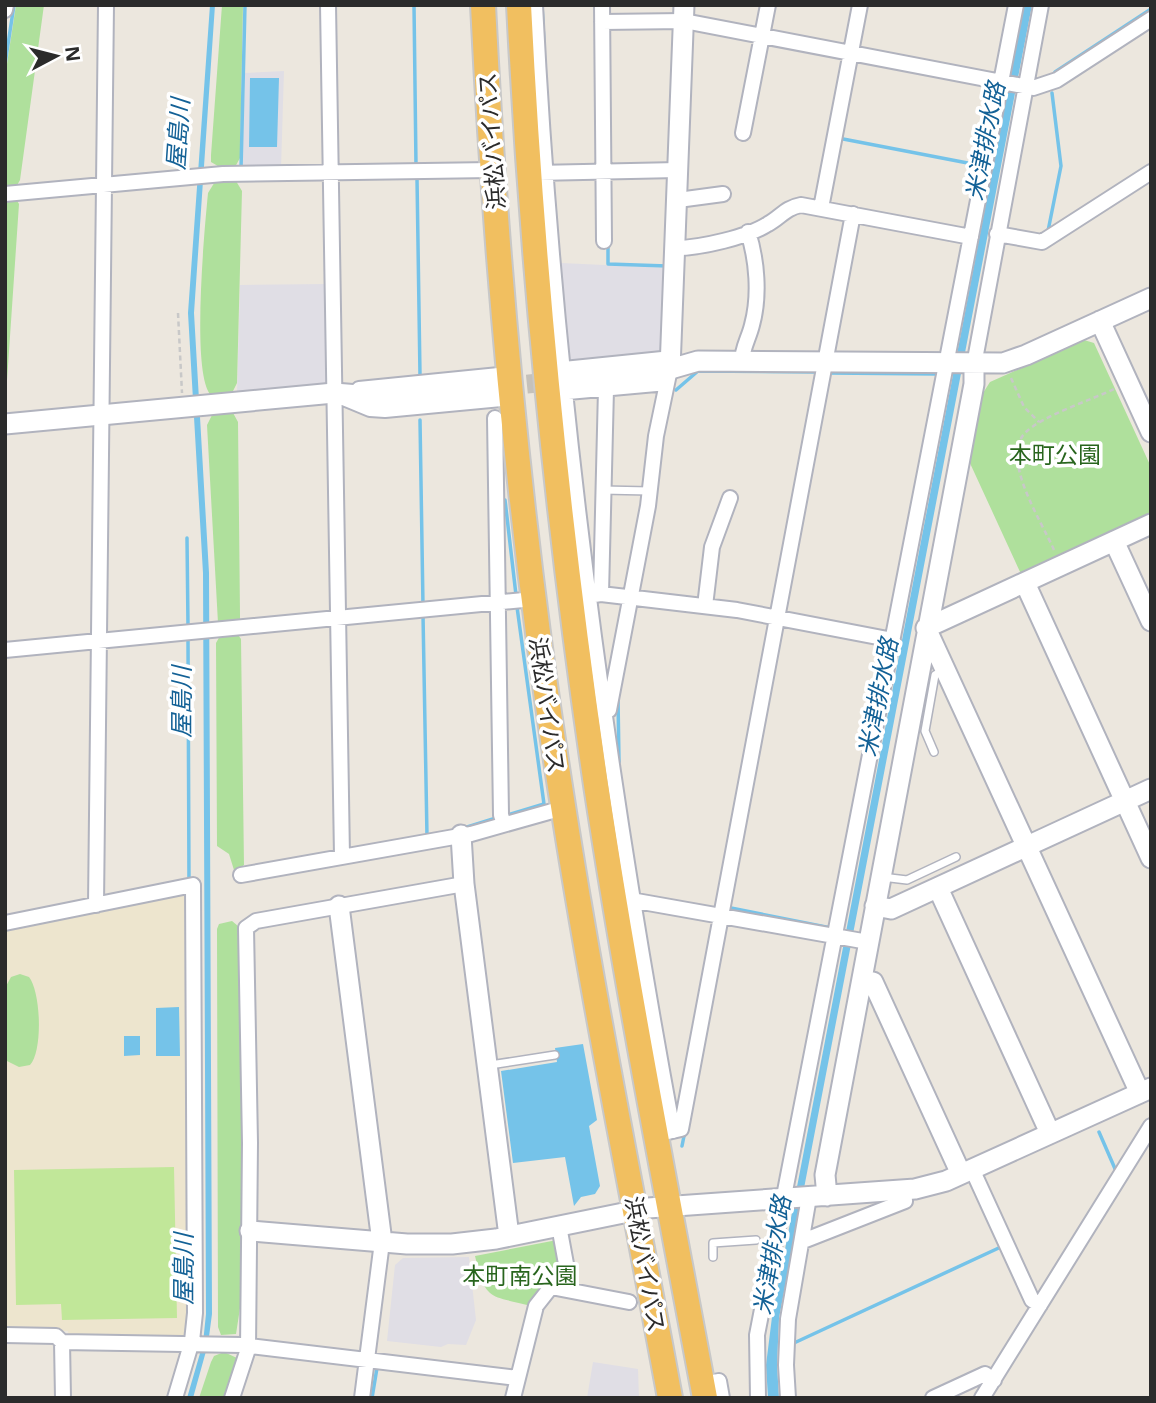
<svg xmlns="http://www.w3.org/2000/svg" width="1156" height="1403" font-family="'Open Sans','Noto Sans JP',sans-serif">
	<rect width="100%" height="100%" fill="#ece7de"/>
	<path fill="#e0dee5" d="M 284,71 L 281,168 L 242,168 L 245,73 Z
		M 561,263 L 669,268 L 662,355 L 573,363 L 570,360 Z
		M 328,284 L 329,383 L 327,386 L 237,395 L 240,285 Z
		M 469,1257 L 476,1320 L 466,1345 L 448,1344 L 441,1347 L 387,1341 L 395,1265 L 403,1258 Z
		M 593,1362 L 638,1369 L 639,1398 L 587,1398 Z"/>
	<path fill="#ede5ce" d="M 190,891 L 188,1339 L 69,1338 L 68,1331 L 5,1330 L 5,928 Z"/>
	<path fill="#afe09c" d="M 16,5 L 44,5 L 20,180 L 15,189 L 5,191 L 5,77 Z
		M 222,5 L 243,5 L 240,158 L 235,167 L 223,169 L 211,162 L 211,155 Z
		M 216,180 L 236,181 L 242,191 L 237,383 L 231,395 L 212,396 C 190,379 205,225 208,193 Z
		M 5,197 L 15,197 L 19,204 L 5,410 Z
		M 1084,340 L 1094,343 L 1151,467 L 1151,514 L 1021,574 L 969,461 L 983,393 L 990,382 Z
		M 232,411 L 238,422 L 240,615 L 240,621 L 218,623 L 207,425 L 213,413 Z
		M 236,632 L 241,639 L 244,865 L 237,870 L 234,870 L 229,854 L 217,846 L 216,643 L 221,634 Z
		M 232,921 L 238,926 L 243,1105 L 242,1295 L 236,1334 L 221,1335 L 218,1327 L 217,929 L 219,924 Z
		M 20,974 L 29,977 C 41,992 43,1051 30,1065 L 19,1067 L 5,1060 L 5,988 L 11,977 Z
		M 557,1240 L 564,1279 L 532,1306 C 489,1295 486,1302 475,1256 Z
		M 224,1352 L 237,1358 L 226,1398 L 199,1398 L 211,1362 L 214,1356 Z"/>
	<path fill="#c1e799" d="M 174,1167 L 177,1318 L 62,1320 L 61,1304 L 16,1305 L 14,1170 Z"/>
	<path fill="#75c3e9" d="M 210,5 L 215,5 L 194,313 L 209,573 L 212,1314 L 208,1344 L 193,1398 L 187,1398 L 203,1343 L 206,1314 L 203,573 L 188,313 Z
		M 1024,5 L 1032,5 L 779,1318 L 777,1365 L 779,1398 L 768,1398 L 766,1365 L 772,1317 Z
		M 250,78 L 279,78 L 277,147 L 249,147 Z
		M 179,1007 L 180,1056 L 156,1056 L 156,1008 Z
		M 124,1036 L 140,1036 L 140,1055 L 124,1056 Z
		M 583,1044 L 597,1120 L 589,1126 L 600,1186 L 595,1194 L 581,1197 L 574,1206 L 565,1157 L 513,1163 L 501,1071 L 557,1062 L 555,1048 Z"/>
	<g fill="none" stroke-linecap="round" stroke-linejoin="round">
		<path stroke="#75c3e9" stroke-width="3.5" d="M 414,5 L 416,166
			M 542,5 L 544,45
			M 5,64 L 14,5
			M 1055,72 L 1151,9
			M 838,138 L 978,165
			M 241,169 L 245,5
			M 417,178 L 420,375
			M 1048,231 L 1061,166 L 1052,93
			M 608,245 L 608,264 L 667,266
			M 829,373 L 937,374
			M 676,390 L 698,371 L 821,372
			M 420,420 L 423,606
			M 505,500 L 516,595
			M 187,538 L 188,626
			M 423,615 L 427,836
			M 188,640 L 189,881
			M 618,699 L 619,762
			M 507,815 L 544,804 L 517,607
			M 464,828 L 496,818
			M 726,907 L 831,928
			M 1099,1132 L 1116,1171
			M 682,1146 L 685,1131
			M 794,1343 L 1003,1246
			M 372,1398 L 377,1368"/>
		<path stroke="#c5c1ba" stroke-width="19" stroke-dasharray="19 10" stroke-linecap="butt" d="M 498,387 L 559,381"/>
		<defs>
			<path id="service" d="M 602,490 L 650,491
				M 934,752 L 925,731 L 935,675 L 945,670
				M 882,877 L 907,880 L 956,857
				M 490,1065 L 555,1055
				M 713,1257 L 713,1243 L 756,1240"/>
			<path id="minor" d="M 328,5 L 342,856
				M 535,5 C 554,384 604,758 673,1131
				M 602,5 L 604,241
				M 5,10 L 6,5
				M 602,22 L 684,21 L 1033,88 L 1057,80 L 1151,19
				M 743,133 L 768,5
				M 536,173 L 678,170
				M 5,194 L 223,174 L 492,170
				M 678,200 L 723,194
				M 821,208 L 860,5
				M 997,234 L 1042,242 L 1151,172
				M 676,248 C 700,248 748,237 768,224 C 781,217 785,208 801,205 L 971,237
				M 742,362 C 742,348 749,338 752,325 C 760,296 757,260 748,232
				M 974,365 L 1041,5
				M 554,370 L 672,358
				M 359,389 L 509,374
				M 557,393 L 667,383
				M 341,397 L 370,409 L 385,410 L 512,398
				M 495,418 L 501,815 L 504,824
				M 601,594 L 606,389
				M 587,596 L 601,594 L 737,610 L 893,640
				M 705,606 L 712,547 L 730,498
				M 5,650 L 534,599
				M 602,711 L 609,710 L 648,506 L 656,436 L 670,369
				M 241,875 L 471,834 L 563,808
				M 631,900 L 868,942
				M 96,905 L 106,5
				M 5,923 L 193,885 L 195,1313 L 192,1341 L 175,1398
				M 668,1132 L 681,1129 L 853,214
				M 972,1169 L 1032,1300 L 1040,1305
				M 559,1226 L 569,1280 L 568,1290
				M 803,1241 L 905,1201 L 904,1191
				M 5,1335 L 56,1336 L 62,1342 L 63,1398
				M 62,1342 L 242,1345 L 517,1378
				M 702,1384 L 719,1381 L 722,1398
				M 232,1398 L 248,1349 L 250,1143 L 246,928 L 256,921 L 464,884
				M 362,1398 L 382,1242
				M 513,1398 L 536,1306 L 551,1287 L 629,1302
				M 758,1398 L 757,1335 L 1016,5
				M 788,1398 L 786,1365 L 788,1319 L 809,1197
				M 933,1398 L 985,1374 L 994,1380
				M 982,1398 L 1151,1126"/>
			<path id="tertiary" d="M 1100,321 L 1151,432
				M 670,369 L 684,5
				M 571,380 L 660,372 L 698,361 L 1003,363 L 1026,355 L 1151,298
				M 5,424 L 334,393 L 384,397 L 494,388
				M 1114,541 L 1151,621
				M 1025,583 L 1151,858
				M 461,835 L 464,884 L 509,1236
				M 938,888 L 1050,1133
				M 339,906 L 382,1242
				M 875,906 L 891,909 L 1151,789
				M 862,980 L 873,982 L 961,1174
				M 1140,1093 L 926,628 L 1151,524
				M 827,1196 L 825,1175 L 974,384 L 974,365
				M 250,1231 L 407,1244 L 452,1244 L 496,1239 L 648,1208 L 915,1189 L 946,1181 L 1151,1088"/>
			<path id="trunk" d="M 483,5 C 496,269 520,532 561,793 C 592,995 633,1196 670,1398
				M 519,5 C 532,266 558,527 596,785 C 627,990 667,1194 705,1398"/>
		</defs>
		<use href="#service" stroke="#b1b3be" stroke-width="10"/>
		<use href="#minor" stroke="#b1b3be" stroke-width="18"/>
		<use href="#tertiary" stroke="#b1b3be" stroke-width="23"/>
		<use href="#trunk" stroke="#c8c8c8" stroke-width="28"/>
		<path stroke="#c8c8c8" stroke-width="2.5" stroke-dasharray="5 3.5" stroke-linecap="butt" d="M 178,313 L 182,393
			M 1011,378 L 1024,407 L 1039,422
			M 1054,550 C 1042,522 999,457 1026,432 C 1042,416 1091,400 1114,389"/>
		<use href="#service" stroke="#fff" stroke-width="7"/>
		<use href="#minor" stroke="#fff" stroke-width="14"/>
		<use href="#tertiary" stroke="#fff" stroke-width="19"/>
		<use href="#trunk" stroke="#f1bf60" stroke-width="24"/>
	</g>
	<g text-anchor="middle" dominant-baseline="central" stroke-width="7" stroke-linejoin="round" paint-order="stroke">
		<g font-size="23" fill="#2b2b2b" stroke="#fff">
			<text transform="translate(491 141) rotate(-94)">浜松バイパス</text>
			<text transform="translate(548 705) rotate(82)">浜松バイパス</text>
			<text transform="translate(646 1264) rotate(80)">浜松バイパス</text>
		</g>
		<g font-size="23" fill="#28651d" stroke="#fff">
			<text x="1055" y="454">本町公園</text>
			<text x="520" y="1275">本町南公園</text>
		</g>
		<g font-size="24" font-style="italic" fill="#136196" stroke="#fff">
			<text transform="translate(177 134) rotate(-86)">屋島川</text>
			<text transform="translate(984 141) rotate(-79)">米津排水路</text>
			<text transform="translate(877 697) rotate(-79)">米津排水路</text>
			<text transform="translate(180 702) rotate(-90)">屋島川</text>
			<text transform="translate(771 1255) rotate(-80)">米津排水路</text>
			<text transform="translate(182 1269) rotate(-90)">屋島川</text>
		</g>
	</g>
	<rect width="1156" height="1403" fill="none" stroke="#2b2b2b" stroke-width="14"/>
	<g transform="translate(56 56) rotate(83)" stroke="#ffffff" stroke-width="5" paint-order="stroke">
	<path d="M0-5L12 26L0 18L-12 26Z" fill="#2b2b2b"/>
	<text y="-10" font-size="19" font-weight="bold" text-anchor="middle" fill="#2b2b2b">N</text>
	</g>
</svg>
